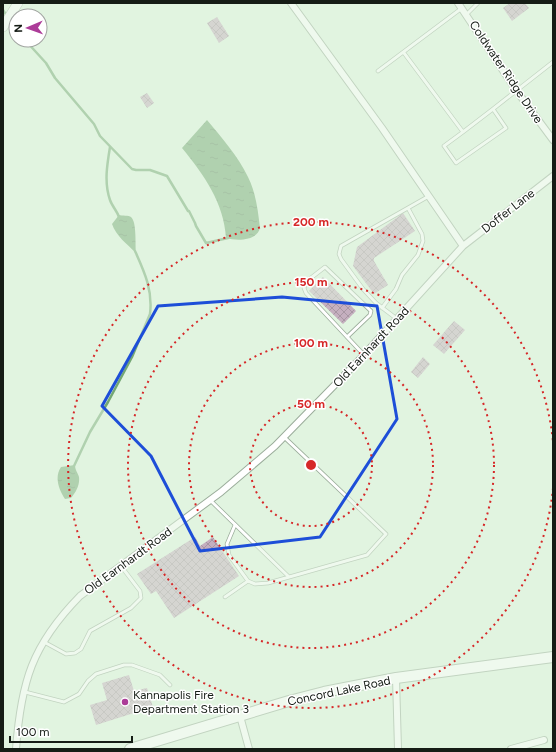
<svg xmlns="http://www.w3.org/2000/svg" width="556" height="752" font-family="Figtree,sans-serif">
	<defs>
		<pattern id="water-ripples" width="26" height="14" patternUnits="userSpaceOnUse"><rect width="26" height="14" fill="#74a774"/><path d="M2 4q2-2 4 0t4 0M15 11q2-2 4 0t4 0" fill="none" stroke="#5e875e"/></pattern>
		<pattern id="building-cross-hatch" width="8" height="8" patternUnits="userSpaceOnUse"><rect width="8" height="8" fill="#c5afbf"/><path d="M0 0l8 8M0 8l8-8" fill="none" stroke="#a896a3"/></pattern>
	</defs>
	<rect width="100%" height="100%" fill="#e1f4e0"/>
	<path fill="url(#water-ripples)" d="M 207,120 C 222,138 238,156 248,177 C 256,193 258,211 260,228 C 257,241 237,241 226,238 C 224,203 204,175 182,148 Z
		M 119,215 C 122,216 129,215 131,217 C 137,222 135,245 136,253 C 127,244 116,236 112,224 Z
		M 75,465 C 75,470 78,473 79,477 C 80,485 76,492 71,498 L 65,499 C 59,490 54,477 61,467 Z"/>
	<g fill="none" stroke-linecap="round" stroke-linejoin="round">
		<path stroke="#74a774" stroke-width="2.5" d="M 3,10 L 7,16
			M 10,20 L 16,28
			M 25,40 L 46,63 L 55,78 L 94,124 L 100,136 L 132,169 L 136,170 L 150,170 L 167,176 L 188,211 L 189,211 L 195,223 L 196,226 L 206,243 L 228,238
			M 110,147 C 107,165 104,183 110,200 C 112,206 117,211 119,217
			M 74,466 L 90,432 L 108,402 L 132,357 L 150,314 C 153,290 144,271 135,251"/>
	</g>
	<path fill="url(#building-cross-hatch)" d="M 510,3 L 525,3 L 529,8 L 512,21 L 503,8 Z
		M 217,17 L 229,36 L 219,43 L 207,23 Z
		M 147,93 L 154,103 L 147,108 L 140,97 Z
		M 403,213 L 415,231 L 374,258 L 374,261 L 388,285 L 374,294 L 353,266 L 357,247 Z
		M 323,277 L 356,311 L 343,324 L 309,291 Z
		M 454,321 L 465,330 L 444,354 L 433,345 Z
		M 423,357 L 430,364 L 418,378 L 411,372 Z
		M 195,537 L 200,546 L 213,537 L 239,576 L 174,618 L 156,591 L 151,594 L 137,574 Z
		M 129,675 L 134,691 L 147,688 L 153,707 L 96,725 L 90,705 L 107,700 L 102,683 Z"/>
	<g fill="none" stroke-linecap="round" stroke-linejoin="round">
		<defs>
			<path id="lane" d="M 467,14 L 478,3
				M 404,53 L 463,132 L 444,146 L 456,163 L 506,128 L 493,109 L 553,62
				M 378,71 L 462,8
				M 463,132 L 493,109
				M 382,308 L 396,289 L 402,275 L 418,255 L 423,241 L 422,234 L 408,208
				M 397,319 L 376,303 L 363,289 L 341,259 L 339,254 L 341,246 L 429,196
				M 347,337 L 370,315 L 371,311 L 325,267 L 307,281 L 304,288 L 306,293 L 364,355
				M 210,500 L 289,577
				M 235,525 L 227,544 L 229,555 L 248,581 L 255,584 L 268,583 L 367,555 L 386,534 L 284,437
				M 225,597 L 248,581
				M 44,642 L 66,654 L 75,653 L 81,649 L 90,631 L 131,608 L 141,598 L 140,591 L 121,566
				M 25,692 L 64,702 L 79,694 L 88,681 L 96,674 L 124,665 L 132,665 L 160,675 L 170,685"/>
			<path id="street" d="M 458,3 L 516,90 L 553,140
				M 463,246 L 553,176
				M 396,678 L 398,749
				M 240,716 L 249,749
				M 16,749 C 21,682 32,645 80,596 L 221,492 L 275,446 L 364,355 L 463,246 L 382,128 L 291,3
				M 511,749 L 544,740"/>
			<path id="secondary" d="M 3,27 L 18,3"/>
			<path id="primary" d="M 130,749 L 289,701 L 324,692 L 396,678 L 553,657"/>
		</defs>
		<use href="#lane" stroke="#9bad9b" stroke-width="4.5"/>
		<use href="#street" stroke="#9bad9b" stroke-width="8"/>
		<use href="#secondary" stroke="#9bad9b" stroke-width="10"/>
		<use href="#primary" stroke="#9bad9b" stroke-width="12"/>
		<use href="#lane" stroke="#fff" stroke-width="3"/>
		<use href="#street" stroke="#fff" stroke-width="6"/>
		<use href="#secondary" stroke="#fff" stroke-width="9"/>
		<use href="#primary" stroke="#fff" stroke-width="10"/>
	</g>
	<path d="M0 0H556V752H0ZM 282,297 L 377,306 L 397,419 L 320,537 L 200,551 L 151,456 L 102,406 L 158,306 Z" fill="#e1f4e0" fill-opacity=".55" fill-rule="evenodd"/>
	<path fill="none" stroke="#1d4ed8" stroke-width="3" stroke-linejoin="round" d="M 282,297 L 377,306 L 397,419 L 320,537 L 200,551 L 151,456 L 102,406 L 158,306 Z"/>
	<g fill="none" stroke="#d62828" stroke-width="2" stroke-dasharray="2 4">
		<circle cx="311" cy="465" r="61"/>
		<circle cx="311" cy="465" r="122"/>
		<circle cx="311" cy="465" r="183"/>
		<path d="M553 488A243 243 0 1 1 553 442"/>
	</g>
	<circle fill="#ac3c98" stroke="#fff" stroke-width="1.5" cx="125" cy="702" r="4"/>
	<g text-anchor="middle" dominant-baseline="central" stroke-width="3" stroke-linejoin="round" paint-order="stroke">
		<g font-size="12" fill="#151c15" stroke="#fff">
			<text transform="translate(506 72) rotate(56)">Coldwater Ridge Drive</text>
			<text transform="translate(508 211) rotate(-38)">Doffer Lane</text>
			<text transform="translate(371 347) rotate(-47)">Old Earnhardt Road</text>
			<text transform="translate(128 561) rotate(-36)">Old Earnhardt Road</text>
			<text transform="translate(339 691) rotate(-12)">Concord Lake Road</text>
		</g>
		<g font-size="12" fill="#151c15" stroke="#fff" text-anchor="start">
			<text x="133" y="695">Kannapolis Fire<tspan x="133" dy="14">Department Station 3</tspan></text>
		</g>
	</g>
	<circle cx="311" cy="465" r="6" fill="#d62828" stroke="#fff" stroke-width="2"/>
	<g font-size="12" text-anchor="middle" font-weight="bold" fill="#d62828" stroke="#fff" stroke-width="3" stroke-linejoin="round" paint-order="stroke">
		<text x="311" y="226">200 m</text>
		<text x="311" y="286">150 m</text>
		<text x="311" y="347">100 m</text>
		<text x="311" y="408">50 m</text>
	</g>
	<rect width="556" height="752" fill="none" stroke="#151c15" stroke-width="8"/>
	<g transform="translate(28 28) rotate(268)"><circle r="19" fill="#ffffff" stroke="#a1a4a1"/>
	<path d="M0-3L7 15L0 10L-7 15Z" fill="#ac3c98"/>
	<text y="-6" font-size="11" font-weight="bold" text-anchor="middle" fill="#151c15">N</text>
	</g>
	<path d="M10 736v6h122v-6" fill="none" stroke="#151c15" stroke-width="2"/>
	<text x="16" y="736" font-size="12" fill="#151c15" stroke="#ffffff" stroke-width="3" paint-order="stroke">100 m</text>
</svg>
